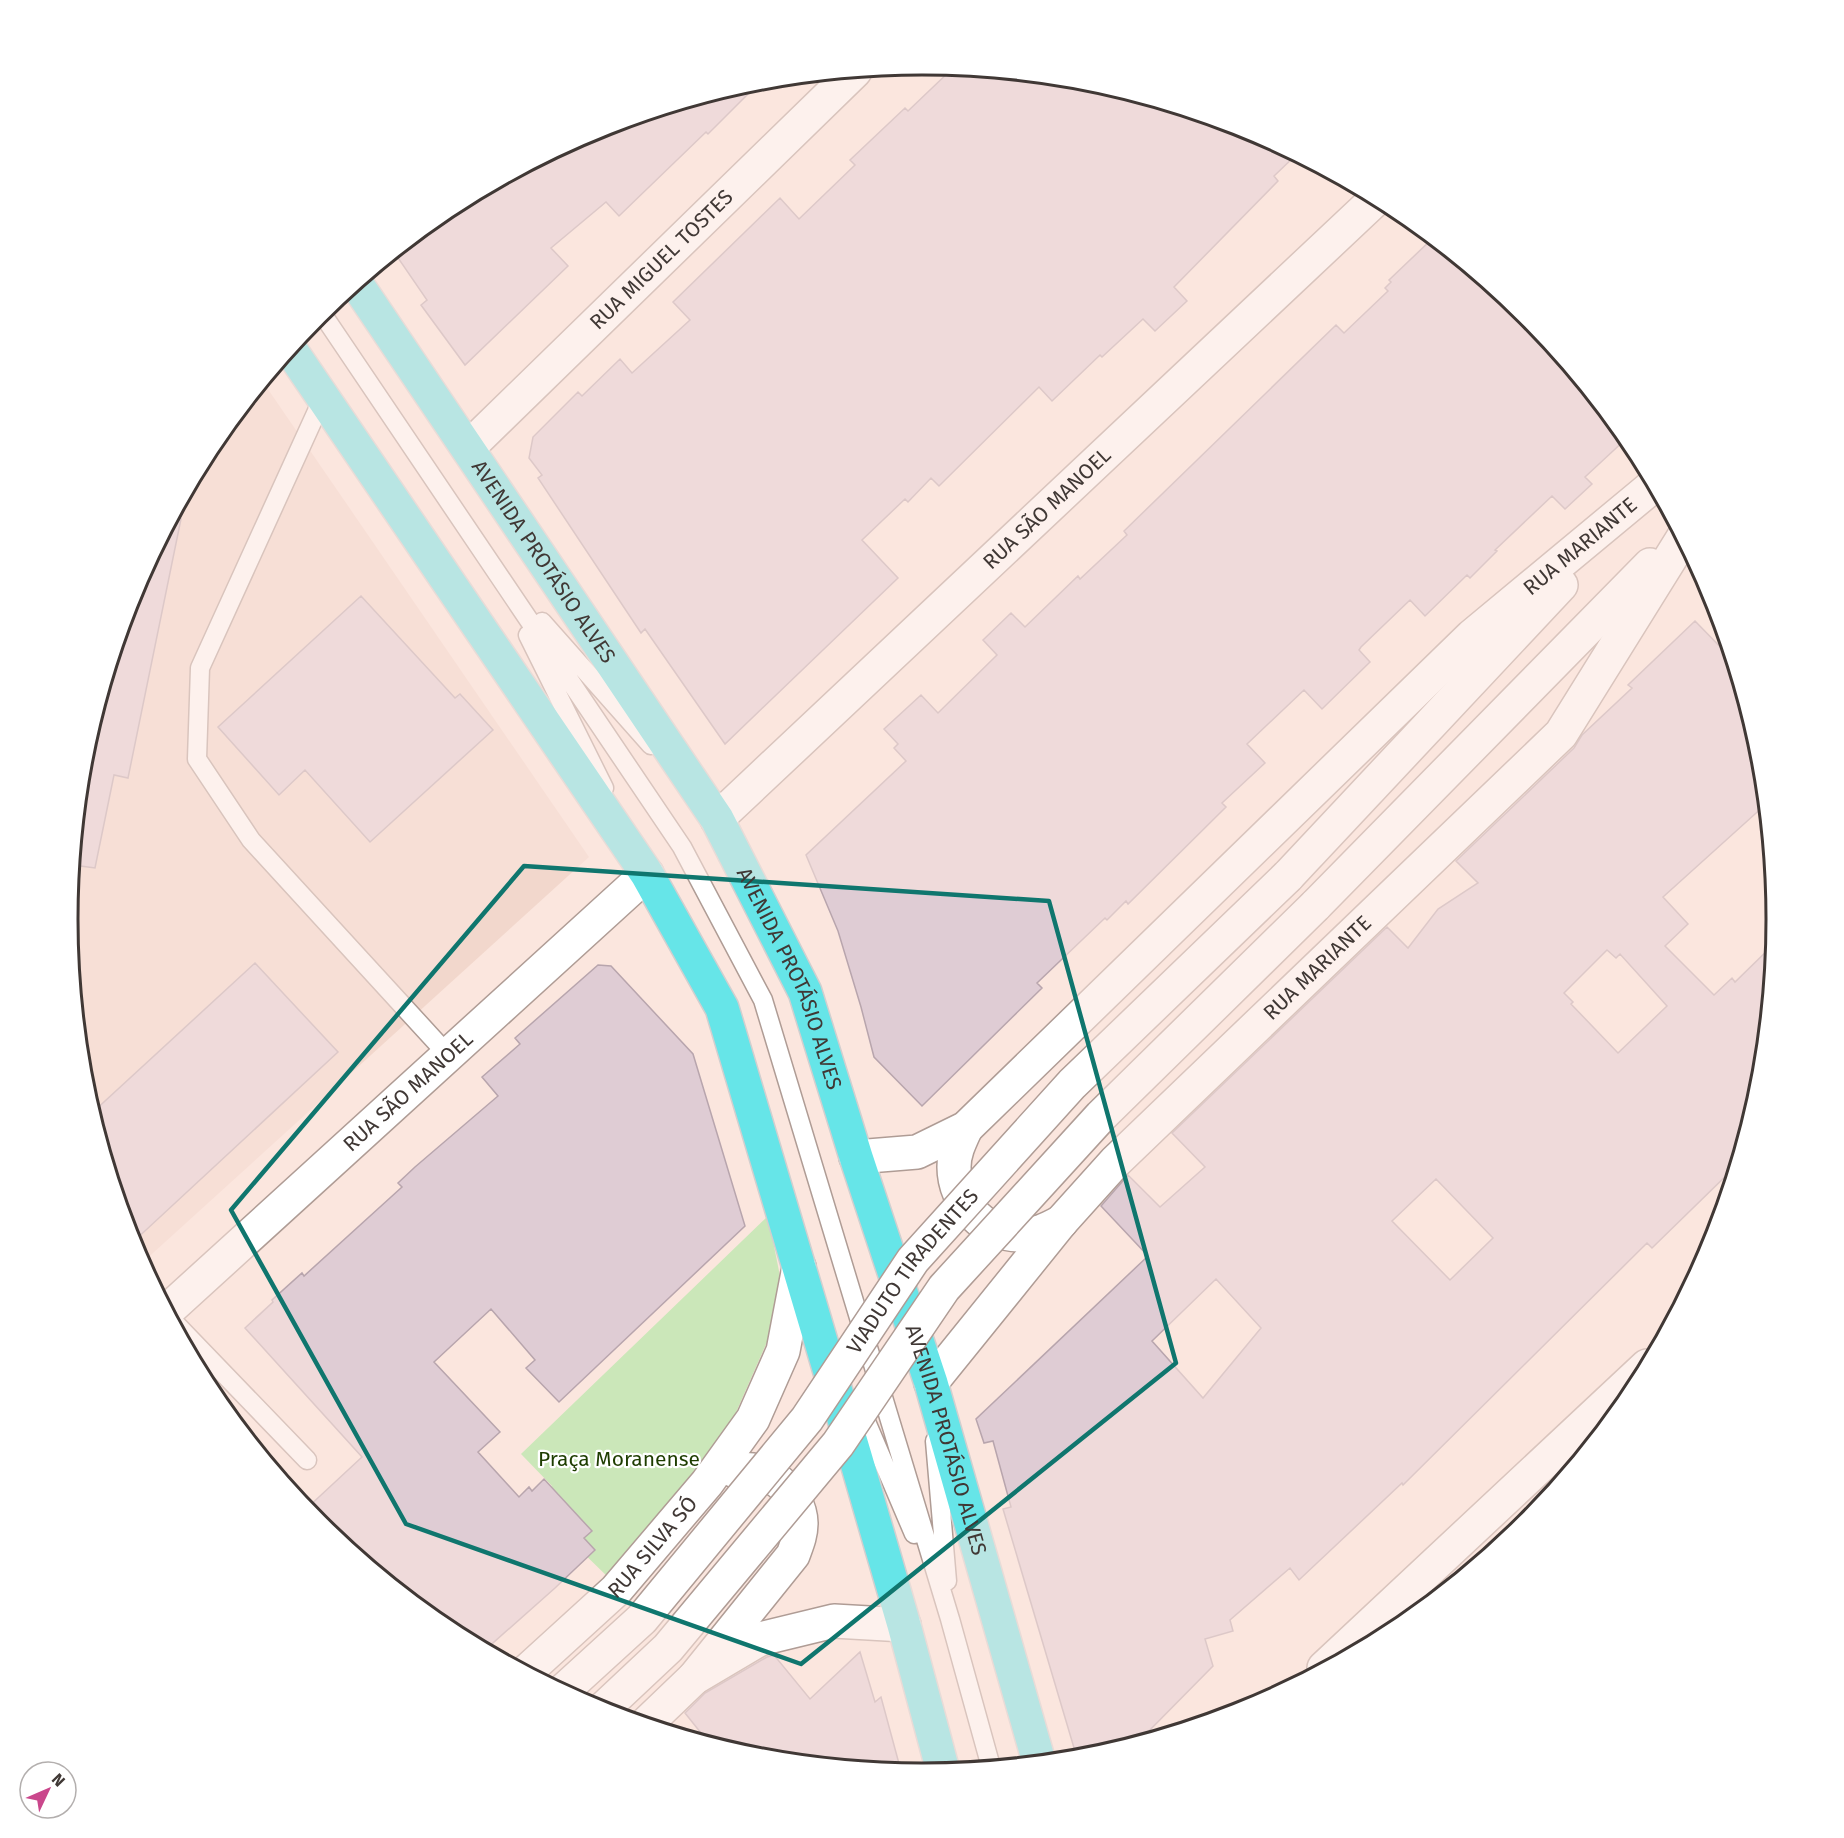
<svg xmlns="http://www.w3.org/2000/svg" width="1844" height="1838" font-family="'Fira Sans',sans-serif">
	<rect width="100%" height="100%" fill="#fbe6de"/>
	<path fill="#f2d7cc" d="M 263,382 L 589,857 L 142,1263 L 132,1246 L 84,1085 L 68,919 L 84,752 L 133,592 L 212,444 Z"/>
	<path fill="#cbe7b9" d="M 768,1216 L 785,1301 L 716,1458 L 612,1581 L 533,1504 L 552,1486 L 521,1454 Z"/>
	<path fill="#dfccd4" stroke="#b8a5ad" stroke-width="1.5" fill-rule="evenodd" d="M 953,68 L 1089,81 L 1249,130 L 1296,155 L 1274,176 L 1278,181 L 1174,287 L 1187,301 L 1155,331 L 1143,319 L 1102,357 L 1100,355 L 1052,401 L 1039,387 L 939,486 L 931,478 L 908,502 L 905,499 L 862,540 L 898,578 L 725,744 L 645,629 L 641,633 L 538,478 L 542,475 L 529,458 L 533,437 L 578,392 L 582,396 L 620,359 L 632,373 L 690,320 L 673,302 L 780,198 L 799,219 L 855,165 L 850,160 L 905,108 L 908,111 Z
		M 762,80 L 708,134 L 706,132 L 619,216 L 606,202 L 551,248 L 568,266 L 465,365 L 421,305 L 427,300 L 394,252 L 448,208 L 595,129 Z
		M 1433,238 L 1526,315 L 1627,438 L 1585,477 L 1592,484 L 1565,509 L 1552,496 L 1495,550 L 1497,551 L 1470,578 L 1467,575 L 1425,616 L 1410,600 L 1361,647 L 1359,650 L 1370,662 L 1322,709 L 1304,690 L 1247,744 L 1265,763 L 1222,803 L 1226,807 L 1128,904 L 1126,901 L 1107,920 L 1105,918 L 1037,983 L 1042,988 L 922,1106 L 874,1057 L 861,1007 L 838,931 L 806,855 L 906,761 L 894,748 L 898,744 L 884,729 L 921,695 L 938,713 L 997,655 L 983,640 L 1011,613 L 1025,627 L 1078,576 L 1080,579 L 1127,535 L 1124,531 L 1336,325 L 1344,333 L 1388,291 L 1385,288 L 1391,282 L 1389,280 Z
		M 173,516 L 181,519 L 128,778 L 114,775 L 95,868 L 73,865 L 84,752 L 133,592 Z
		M 361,596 L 455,698 L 460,694 L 493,730 L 370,842 L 305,770 L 279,795 L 218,727 Z
		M 1695,621 L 1732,659 L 1760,753 L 1765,805 L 1663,897 L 1688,924 L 1665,946 L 1714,995 L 1732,978 L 1735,982 L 1774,944 L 1760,1086 L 1736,1166 L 1652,1248 L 1647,1243 L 1403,1485 L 1402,1483 L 1299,1580 L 1290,1568 L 1230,1620 L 1233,1631 L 1205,1639 L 1213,1666 L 1137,1743 L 1088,1757 L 1077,1758 L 1003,1509 L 1011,1507 L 993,1441 L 984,1443 L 976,1419 L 1148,1256 L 1101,1206 L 1128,1175 L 1160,1207 L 1205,1167 L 1172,1133 L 1387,927 L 1408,948 L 1438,909 L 1478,883 L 1456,861 L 1574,748 L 1582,735 L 1632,688 L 1628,685 ZM 1607,950 L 1616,958 L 1620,954 L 1667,1006 L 1618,1053 L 1571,1004 L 1573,1002 L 1564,993 ZM 1436,1179 L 1493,1238 L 1450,1280 L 1392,1221 ZM 1216,1279 L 1261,1328 L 1203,1398 L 1152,1341 Z
		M 255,963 L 338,1052 L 132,1243 L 92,1113 Z
		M 598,965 L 611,966 L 693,1054 L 745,1226 L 559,1402 L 526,1368 L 535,1360 L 491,1309 L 434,1362 L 500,1432 L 478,1452 L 519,1497 L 529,1487 L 532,1491 L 544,1479 L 592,1531 L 584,1538 L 595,1550 L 555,1588 L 485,1650 L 447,1629 L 358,1556 L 334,1529 L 330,1533 L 318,1523 L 306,1509 L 362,1457 L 245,1328 L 273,1302 L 272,1300 L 302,1273 L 304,1276 L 402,1187 L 398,1183 L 415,1167 L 498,1096 L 482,1077 L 520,1044 L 515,1038 Z
		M 860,1652 L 875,1702 L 881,1697 L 901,1771 L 755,1757 L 709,1743 L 685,1713 L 705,1693 L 767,1657 L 774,1655 L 810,1699 Z"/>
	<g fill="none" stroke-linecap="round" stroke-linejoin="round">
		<defs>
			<path id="lane" d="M 321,312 L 682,847 L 763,1000 L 950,1619 L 991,1767
				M 323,398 L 200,668 L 197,759 L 251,840 L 448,1055
				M 542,622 L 651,745
				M 528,635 L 604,788
				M 172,1320 L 307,1460
				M 859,1405 L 914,1534
				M 935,1441 L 947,1581"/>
			<g id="street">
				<path id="s1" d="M 468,448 L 855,71"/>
				<path id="s2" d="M 717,819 L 1377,198"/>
				<path id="s3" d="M 167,1311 L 647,874"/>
				<path d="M 1324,1668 L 1647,1366"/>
			</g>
			<g id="secondary">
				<path d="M 1288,876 L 1561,585"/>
				<path d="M 1315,906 L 1650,565"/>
				<path d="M 966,1128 C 960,1141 954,1153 954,1167 C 954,1203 985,1236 1022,1235 C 1036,1235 1048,1229 1061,1222"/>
				<path id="s4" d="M 856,1157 L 917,1152 L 966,1128 L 1472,636 L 1654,485"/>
				<path id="s5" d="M 931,1383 L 1061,1222 L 1115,1162 L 1561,734 L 1683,538"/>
				<path id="s6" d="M 526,1672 L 616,1590 L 707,1483 L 753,1419 L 783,1351 L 799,1267"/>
				<path d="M 694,1678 L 793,1555 C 797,1544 801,1535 801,1523 C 800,1491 766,1463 735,1471"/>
				<path d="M 646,1724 L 694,1678 L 760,1639 L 834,1621 L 904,1625"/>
			</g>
			<g id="primary">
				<path id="s7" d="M 356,283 L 717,819 L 805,992 L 856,1157 L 931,1383 L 1039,1762"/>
				<path d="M 290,349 L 647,874 L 722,1008 L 855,1456 L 904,1625 L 943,1771"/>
			</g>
		</defs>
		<use href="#lane" stroke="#af9c95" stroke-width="21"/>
		<use href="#street" stroke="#af9c95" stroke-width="36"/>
		<use href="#secondary" stroke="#af9c95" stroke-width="36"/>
		<use href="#primary" stroke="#d1cfcf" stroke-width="36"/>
		<use href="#lane" stroke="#fff" stroke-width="18"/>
		<use href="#street" stroke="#fff" stroke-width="33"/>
		<use href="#secondary" stroke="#fff" stroke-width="33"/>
		<use href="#primary" stroke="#66e5e8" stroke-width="33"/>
		<defs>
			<g id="secondary-bridge">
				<path id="s8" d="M 563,1691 L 642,1619 L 807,1419 L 913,1260 L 1072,1084 L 1288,876"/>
				<path d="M 602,1710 L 668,1648 L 838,1444 L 944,1288 L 1101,1116 L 1315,906"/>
			</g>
		</defs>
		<use href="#secondary-bridge" stroke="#af9c95" stroke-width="36" stroke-linecap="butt"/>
		<use href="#secondary-bridge" stroke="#fff" stroke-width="33"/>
	</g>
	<path d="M0 0H1844V1838H0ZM 524,866 L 1049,901 L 1176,1363 L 801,1664 L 406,1524 L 231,1210 Z" fill="#fbe6de" fill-opacity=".55" fill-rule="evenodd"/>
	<path fill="none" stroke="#0f766e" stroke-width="4.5" stroke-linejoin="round" d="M 524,866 L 1049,901 L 1176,1363 L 801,1664 L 406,1524 L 231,1210 Z"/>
	<g text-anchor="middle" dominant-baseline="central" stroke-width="4.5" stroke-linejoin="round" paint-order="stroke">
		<g font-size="21" fill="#403835" stroke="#fff">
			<text stroke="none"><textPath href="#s1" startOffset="270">RUA MIGUEL TOSTES</textPath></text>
			<text stroke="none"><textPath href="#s2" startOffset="453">RUA SÃO MANOEL</textPath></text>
			<text stroke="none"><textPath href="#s4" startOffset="962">RUA MARIANTE</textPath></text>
			<text stroke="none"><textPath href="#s7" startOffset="336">AVENIDA PROTÁSIO ALVES</textPath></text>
			<text stroke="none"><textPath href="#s5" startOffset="568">RUA MARIANTE</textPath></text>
			<text stroke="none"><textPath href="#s7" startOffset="822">AVENIDA PROTÁSIO ALVES</textPath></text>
			<text stroke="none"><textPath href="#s3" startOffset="326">RUA SÃO MANOEL</textPath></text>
			<text stroke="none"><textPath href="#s8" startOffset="548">VIADUTO TIRADENTES</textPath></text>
			<text stroke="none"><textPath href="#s7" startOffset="1310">AVENIDA PROTÁSIO ALVES</textPath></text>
			<text stroke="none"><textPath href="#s6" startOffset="178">RUA SILVA SÓ</textPath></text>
		</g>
		<g font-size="21" fill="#1e3d00" stroke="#fff">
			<text x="619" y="1459">Praça Moranense</text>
		</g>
	</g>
	<path d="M0 0H1844V1838H0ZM78 919a844 844 0 1 1 1688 0a844 844 0 1 1-1688 0Z" fill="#fff" fill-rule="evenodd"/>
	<path fill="none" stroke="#403835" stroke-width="3" d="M78 919a844 844 0 1 1 1688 0a844 844 0 1 1-1688 0Z"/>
	<g transform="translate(48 1790) rotate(46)"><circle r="28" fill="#ffffff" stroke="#b3afae" stroke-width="1.5"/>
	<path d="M0-4.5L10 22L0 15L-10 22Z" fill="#ca478c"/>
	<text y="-9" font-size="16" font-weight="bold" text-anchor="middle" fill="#403835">N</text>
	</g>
</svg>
